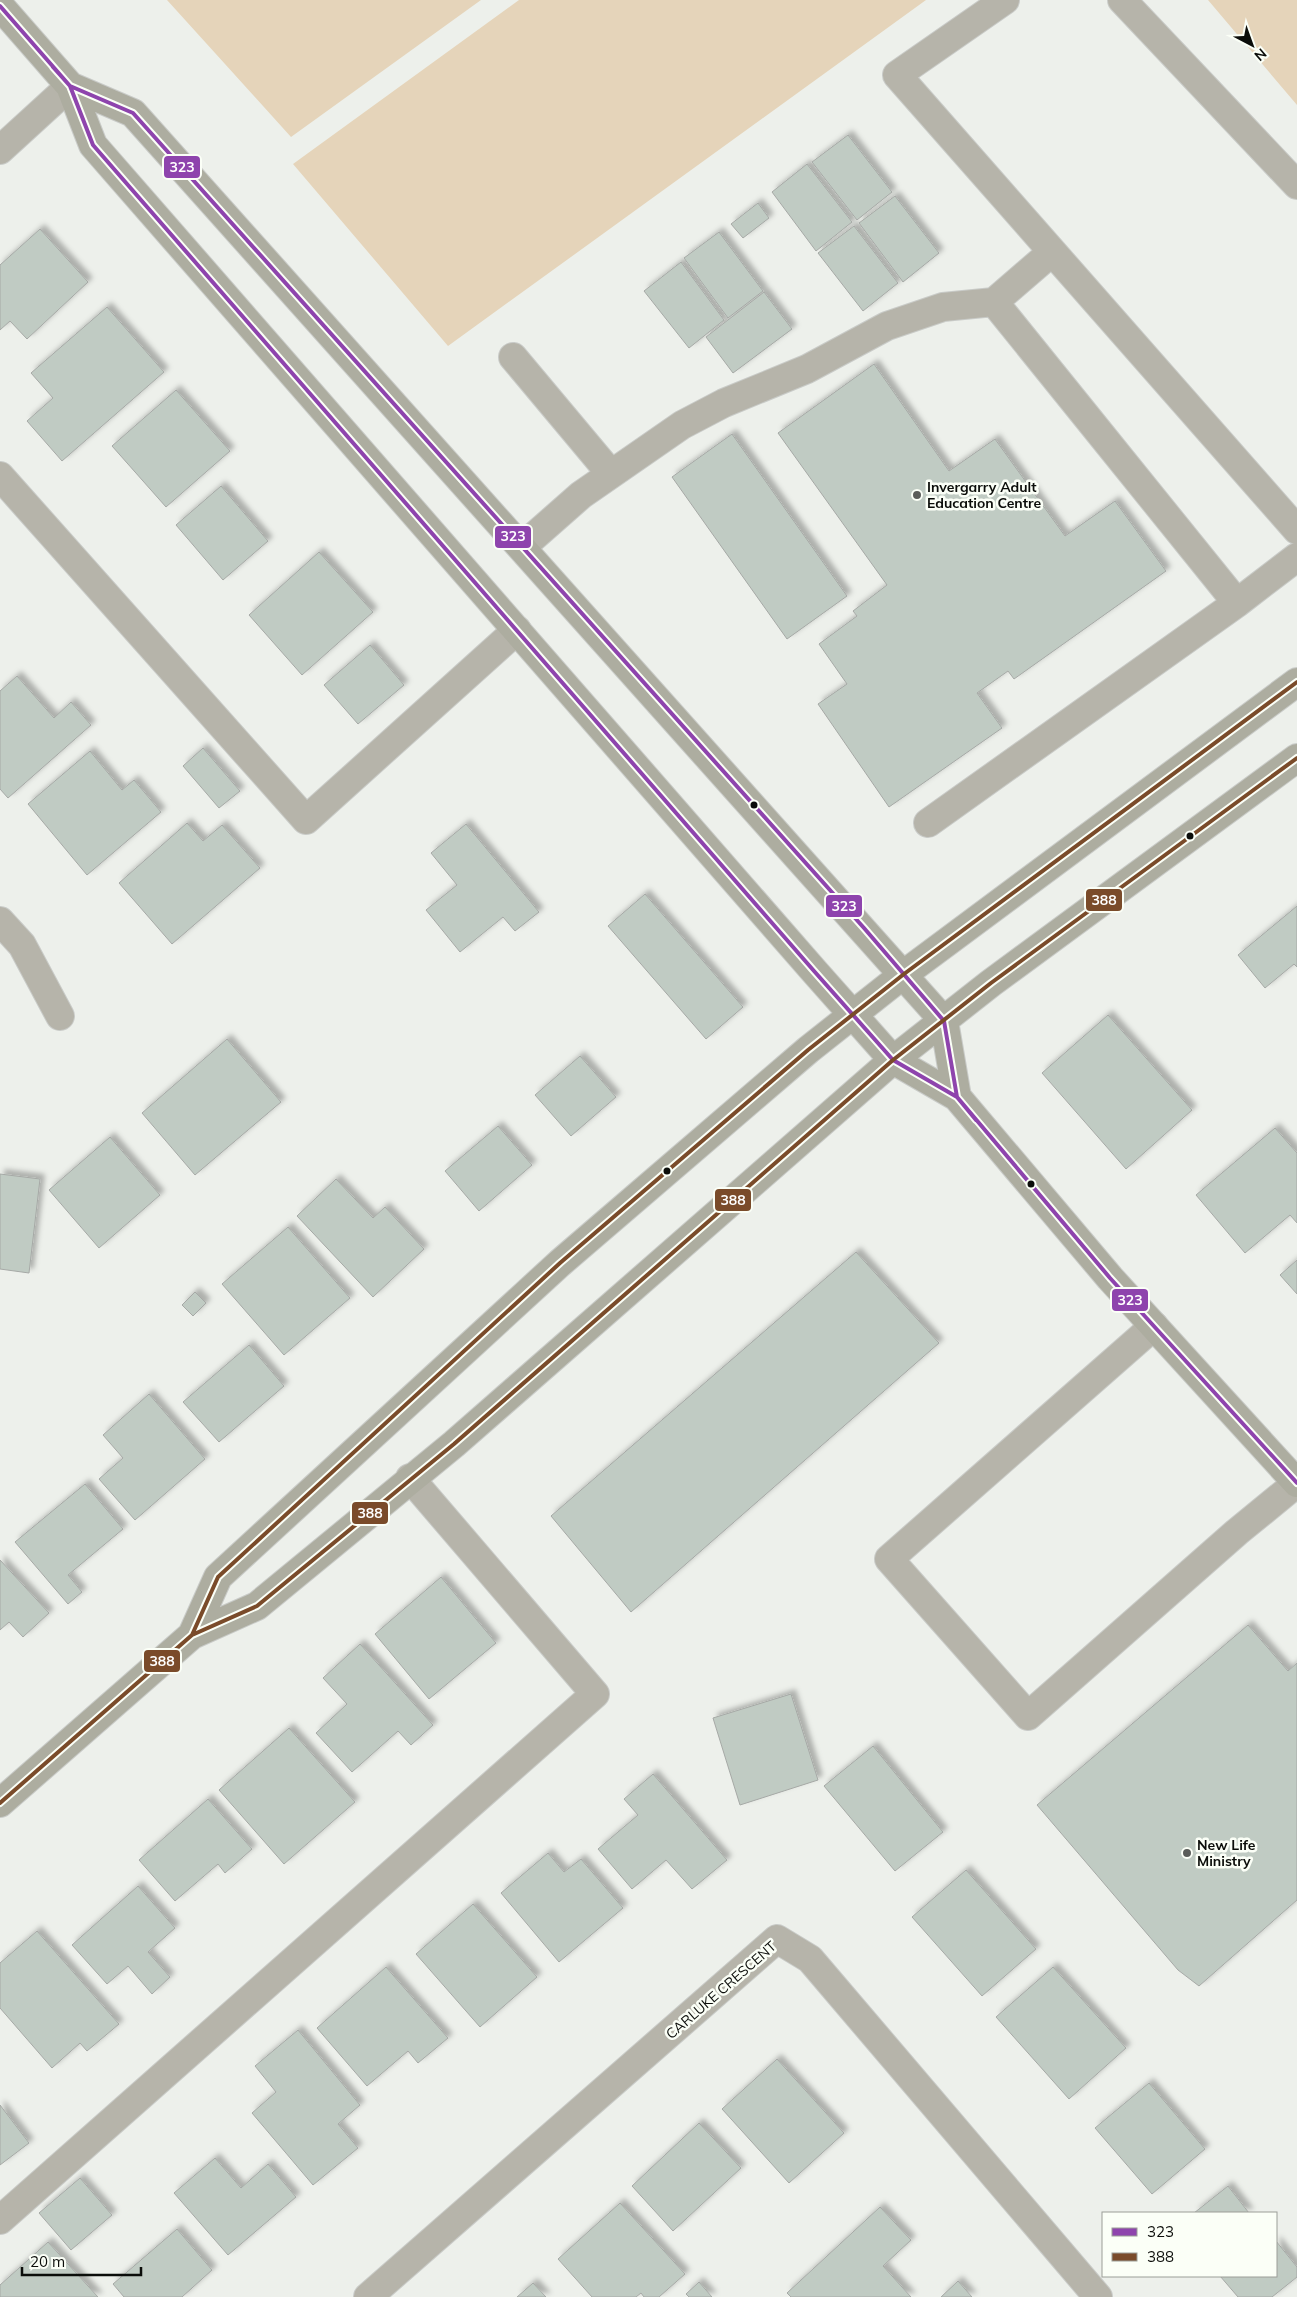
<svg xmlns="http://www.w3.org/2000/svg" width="1297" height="2297" font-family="Mulish,sans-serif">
	<defs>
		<filter id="shadow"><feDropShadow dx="4.5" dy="-4.5" stdDeviation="2.5" flood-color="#0004"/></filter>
	</defs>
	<rect width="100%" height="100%" fill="#edf0eb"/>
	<path fill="#e5d4ba" d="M 167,0 L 481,0 L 291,137 Z
		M 519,0 L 926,0 L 448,346 L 293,164 Z
		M 1208,0 L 1297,0 L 1297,105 Z"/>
	<path fill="#c0cbc3" stroke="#a6a9a6" filter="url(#shadow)" d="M 848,135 L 892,192 L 857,220 L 812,162 Z
		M 807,164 L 852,222 L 816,251 L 772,192 Z
		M 895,196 L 939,253 L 903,282 L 859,223 Z
		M 758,203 L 769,218 L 743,238 L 731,224 Z
		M 854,226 L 898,283 L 863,311 L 818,253 Z
		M 40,229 L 88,282 L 27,339 L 10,321 L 0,330 L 0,265 Z
		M 719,232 L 763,291 L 728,318 L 684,258 Z
		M 681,262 L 724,320 L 689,348 L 644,291 Z
		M 764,292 L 792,329 L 733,373 L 706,337 Z
		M 107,307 L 164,372 L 62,461 L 27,421 L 53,398 L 31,373 Z
		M 874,364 L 949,471 L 995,439 L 1065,536 L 1115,501 L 1166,571 L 1014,679 L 1008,671 L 977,693 L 1002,728 L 889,807 L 818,704 L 847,684 L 819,644 L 857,616 L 853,611 L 887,585 L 778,433 Z
		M 176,390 L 230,451 L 166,507 L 112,446 Z
		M 732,434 L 847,596 L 787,639 L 672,477 Z
		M 221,486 L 268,541 L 223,580 L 176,525 Z
		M 319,552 L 373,612 L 302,675 L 249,615 Z
		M 370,645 L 404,685 L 358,724 L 324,685 Z
		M 17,676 L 54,718 L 71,702 L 91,725 L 8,798 L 0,789 L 0,691 Z
		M 203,748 L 240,791 L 219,808 L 183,766 Z
		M 90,751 L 122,790 L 134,780 L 161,812 L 87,875 L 28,804 Z
		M 187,823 L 203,841 L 222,825 L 260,868 L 172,944 L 119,883 Z
		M 466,824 L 539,912 L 515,931 L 503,917 L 460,952 L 426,910 L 457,885 L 431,853 Z
		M 645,894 L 743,1007 L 706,1039 L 608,926 Z
		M 1297,906 L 1297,967 L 1294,964 L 1265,988 L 1238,955 Z
		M 1108,1015 L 1192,1110 L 1126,1169 L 1042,1073 Z
		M 227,1039 L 281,1102 L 195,1175 L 142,1113 Z
		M 580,1056 L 616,1097 L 571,1136 L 535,1095 Z
		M 498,1126 L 532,1165 L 479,1211 L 445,1171 Z
		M 1275,1128 L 1297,1153 L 1297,1223 L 1290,1215 L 1245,1253 L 1196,1195 Z
		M 110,1137 L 160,1195 L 99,1248 L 49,1190 Z
		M 0,1174 L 40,1179 L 29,1273 L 0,1269 Z
		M 336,1179 L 373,1218 L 385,1207 L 424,1249 L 373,1297 L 297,1216 Z
		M 288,1227 L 350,1298 L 284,1355 L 222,1284 Z
		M 856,1252 L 939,1343 L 631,1612 L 551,1516 Z
		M 1297,1260 L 1297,1294 L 1280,1275 Z
		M 195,1292 L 206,1303 L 193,1316 L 182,1305 Z
		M 249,1345 L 284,1386 L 219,1442 L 183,1402 Z
		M 149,1394 L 205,1459 L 135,1520 L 99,1479 L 123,1458 L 103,1435 Z
		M 85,1484 L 123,1529 L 68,1575 L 82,1592 L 68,1604 L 15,1542 Z
		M 0,1560 L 49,1613 L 23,1637 L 9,1622 L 0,1630 Z
		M 441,1577 L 496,1643 L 429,1699 L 375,1634 Z
		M 1248,1625 L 1288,1671 L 1297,1663 L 1297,1900 L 1199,1986 L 1178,1970 L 1037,1805 Z
		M 360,1644 L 433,1725 L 411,1745 L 398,1731 L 352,1772 L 316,1733 L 347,1704 L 323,1678 Z
		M 791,1694 L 818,1780 L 740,1805 L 713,1718 Z
		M 289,1728 L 355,1802 L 284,1864 L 219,1790 Z
		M 873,1746 L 943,1832 L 895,1871 L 824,1786 Z
		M 653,1774 L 727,1860 L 692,1889 L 666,1860 L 632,1889 L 598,1849 L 638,1815 L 624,1799 Z
		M 208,1799 L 252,1849 L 225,1873 L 218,1864 L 175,1901 L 139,1860 Z
		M 548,1853 L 564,1872 L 581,1859 L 623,1908 L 559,1962 L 501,1893 Z
		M 966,1870 L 1036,1949 L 982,1996 L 912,1917 Z
		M 138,1886 L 175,1928 L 148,1952 L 170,1977 L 152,1994 L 128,1966 L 107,1984 L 72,1945 Z
		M 473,1904 L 537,1977 L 480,2027 L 416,1954 Z
		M 37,1931 L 119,2024 L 87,2051 L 80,2043 L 52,2068 L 0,2008 L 0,1963 Z
		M 386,1967 L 448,2038 L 418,2063 L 408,2051 L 367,2086 L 317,2028 Z
		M 1053,1967 L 1126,2048 L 1069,2099 L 996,2017 Z
		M 298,2030 L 360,2105 L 338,2124 L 358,2148 L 313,2185 L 252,2113 L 276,2092 L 255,2066 Z
		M 777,2059 L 844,2133 L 789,2183 L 722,2109 Z
		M 1149,2083 L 1205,2149 L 1152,2194 L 1095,2128 Z
		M 0,2105 L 29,2143 L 0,2165 Z
		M 699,2123 L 741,2168 L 673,2231 L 632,2186 Z
		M 215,2158 L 241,2188 L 268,2164 L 296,2197 L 228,2255 L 174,2193 Z
		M 80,2178 L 112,2215 L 71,2250 L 39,2213 Z
		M 1228,2186 L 1249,2213 L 1194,2213 Z
		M 620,2203 L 685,2274 L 659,2297 L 644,2297 L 641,2293 L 636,2297 L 592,2297 L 558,2259 Z
		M 880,2207 L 911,2240 L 883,2266 L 911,2297 L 791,2297 L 787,2293 Z
		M 177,2229 L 212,2270 L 182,2297 L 124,2297 L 113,2284 Z
		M 1276,2241 L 1297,2267 L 1297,2277 L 1272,2297 L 1238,2297 L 1220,2276 L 1276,2276 Z
		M 48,2242 L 98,2297 L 0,2297 L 0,2285 Z
		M 958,2281 L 972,2297 L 941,2297 Z
		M 699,2282 L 712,2297 L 689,2297 L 686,2294 Z
		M 533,2283 L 546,2297 L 517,2297 Z"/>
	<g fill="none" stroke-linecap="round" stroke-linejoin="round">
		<defs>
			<path id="minor" d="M 1005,0 L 897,75 L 1297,530
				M 1122,0 L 1297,185
				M 0,150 L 70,86
				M 1052,252 L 994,302 L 1237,603 L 1297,557
				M 513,357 L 611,474
				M 0,476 L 306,820 L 517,630
				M 522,547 L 581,495 L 682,425 L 724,403 L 807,369 L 887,326 L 943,307 L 994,302
				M 928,823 L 1237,603
				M 0,921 L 22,945 L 60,1016
				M 1154,1326 L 889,1559 L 1028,1716 L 1237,1532 L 1297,1483
				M 0,2220 L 595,1694 L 410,1478
				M 368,2297 L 777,1939 L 810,1959 L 1098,2297"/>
			<path id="major" d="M 0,6 L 70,86 L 93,145 L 814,971 L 893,1060 L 957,1097 L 1110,1278 L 1297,1483
				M 70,86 L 133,113 L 944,1021
				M 944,1021 L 957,1097
				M 192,1635 L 218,1577 L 560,1263 L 808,1050 L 904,974 L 1297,682
				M 0,1803 L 192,1635 L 257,1606 L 454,1444 L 893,1060 L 991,983 L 1297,758"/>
		</defs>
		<use href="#minor" stroke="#c9cbc8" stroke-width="30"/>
		<use href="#major" stroke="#c9cbc8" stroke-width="30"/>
		<use href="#minor" stroke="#b6b4aa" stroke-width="28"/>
		<use href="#major" stroke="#adada0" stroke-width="28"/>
		<defs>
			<path id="bus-1" d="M 0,6 L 70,86 L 133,113 L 864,928 L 944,1021 L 957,1097 L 1110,1278 L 1297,1483
				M 53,67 L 70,86 L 93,145 L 814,971 L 893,1060 L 957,1097 L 976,1120"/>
			<path id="bus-2" d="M 176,1649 L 192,1635 L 257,1606 L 454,1444 L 893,1060 L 991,983 L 1297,758
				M 0,1803 L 192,1635 L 218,1577 L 560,1263 L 808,1050 L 904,974 L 1297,682"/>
		</defs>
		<use href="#bus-1" stroke="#fbfff7" stroke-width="8"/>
		<use href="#bus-2" stroke="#fbfff7" stroke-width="8"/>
		<use href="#bus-1" stroke="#8e44ad" stroke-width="4"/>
		<use href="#bus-2" stroke="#7a4b2a" stroke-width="4"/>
	</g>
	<g fill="#5a5c59" stroke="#fbfff7" stroke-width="2">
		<circle cx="917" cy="495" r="5"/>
		<circle cx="1187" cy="1853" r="5"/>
	</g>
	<g fill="#0b0d0a" stroke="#fbfff7" stroke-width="2">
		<circle cx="754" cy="805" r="4.5"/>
		<circle cx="1190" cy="836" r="4.5"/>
		<circle cx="667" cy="1171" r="4.5"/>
		<circle cx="1031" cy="1184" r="4.5"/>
	</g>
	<g text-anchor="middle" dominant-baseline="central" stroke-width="5" stroke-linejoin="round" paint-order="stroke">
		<g font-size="14" font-weight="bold" fill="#0b0d0a" stroke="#fbfff7" text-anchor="start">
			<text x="927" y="487">Invergarry Adult<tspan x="927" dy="16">Education Centre</tspan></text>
			<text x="1197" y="1845">New Life<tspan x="1197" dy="16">Ministry</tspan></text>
		</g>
		<g font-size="14" fill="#0b0d0a" stroke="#fbfff7">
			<text transform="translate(721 1990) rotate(-41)">CARLUKE CRESCENT</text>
		</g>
	</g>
	<g stroke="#fbfff7" stroke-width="2">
		<rect x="163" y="155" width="38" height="24" rx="5" fill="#8e44ad"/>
		<rect x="494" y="525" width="38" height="24" rx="5" fill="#8e44ad"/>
		<rect x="1085" y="888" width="38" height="24" rx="5" fill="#7a4b2a"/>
		<rect x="825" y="894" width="38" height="24" rx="5" fill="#8e44ad"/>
		<rect x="714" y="1188" width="38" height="24" rx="5" fill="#7a4b2a"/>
		<rect x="1111" y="1288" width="38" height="24" rx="5" fill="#8e44ad"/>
		<rect x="351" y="1501" width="38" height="24" rx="5" fill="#7a4b2a"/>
		<rect x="143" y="1649" width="38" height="24" rx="5" fill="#7a4b2a"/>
	</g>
	<g font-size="14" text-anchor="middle" font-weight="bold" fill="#fff">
		<text x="182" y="172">323</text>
		<text x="513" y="541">323</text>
		<text x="1104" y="905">388</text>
		<text x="844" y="911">323</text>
		<text x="733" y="1205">388</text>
		<text x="1130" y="1305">323</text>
		<text x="370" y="1518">388</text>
		<text x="162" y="1666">388</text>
	</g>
	<rect x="1102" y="2212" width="175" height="65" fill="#fbfff7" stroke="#9b9e98"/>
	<rect x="1112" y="2228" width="25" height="8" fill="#8e44ad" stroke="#9b9e98"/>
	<text x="1147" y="2237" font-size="15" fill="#0b0d0a">323</text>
	<rect x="1112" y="2253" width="25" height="8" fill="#7a4b2a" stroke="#9b9e98"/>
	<text x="1147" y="2262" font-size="15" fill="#0b0d0a">388</text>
	<g transform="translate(1252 45) rotate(139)" stroke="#fbfff7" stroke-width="4" paint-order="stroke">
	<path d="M0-4L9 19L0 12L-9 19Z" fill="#0b0d0a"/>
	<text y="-8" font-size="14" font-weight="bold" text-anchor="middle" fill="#0b0d0a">N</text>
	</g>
	<path d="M22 2267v8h119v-8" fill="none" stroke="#0b0d0a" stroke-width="2.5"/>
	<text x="30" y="2267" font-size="15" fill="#0b0d0a" stroke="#fbfff7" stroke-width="4" paint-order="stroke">20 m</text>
</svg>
